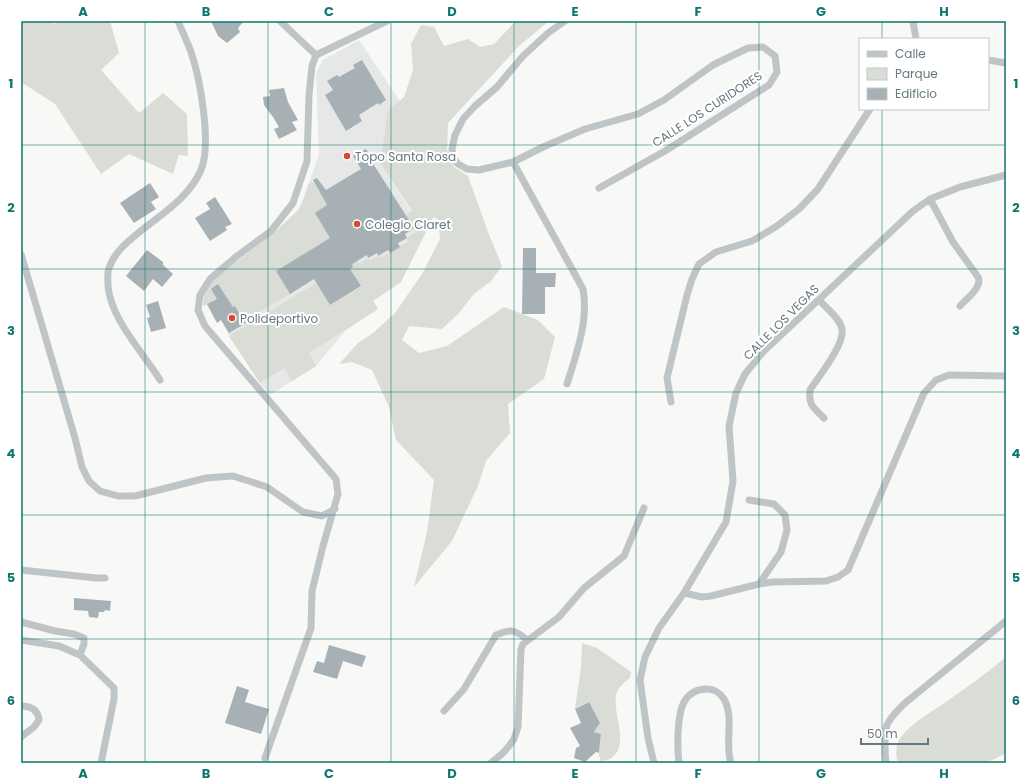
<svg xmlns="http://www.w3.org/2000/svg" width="1027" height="784" font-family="Poppins,sans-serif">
	<rect width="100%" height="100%" fill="#f8f8f6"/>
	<path fill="#e6e8e7" d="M 359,40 L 400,101 L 388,110 L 380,163 L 411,211 L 434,217 L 401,282 L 373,301 L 378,309 L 345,331 L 316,366 L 270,395 L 260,383 L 229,336 L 221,320 L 217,323 L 207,305 L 203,306 L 205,286 L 276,231 L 298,210 L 301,204 L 319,155 L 316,74 L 323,60 Z"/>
	<path fill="#d9ddd5" d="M 21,21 L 51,21 L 53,24 L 61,21 L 110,21 L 119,53 L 101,70 L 139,113 L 163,93 L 187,114 L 188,156 L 179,155 L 173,174 L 129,154 L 101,174 L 55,104 L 21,82 Z
		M 516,21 L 549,21 L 519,46 L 448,123 L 447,149 L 454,167 L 468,176 L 488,232 L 502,266 L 491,281 L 474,294 L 458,314 L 442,329 L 409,326 L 402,340 L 419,353 L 447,346 L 504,307 L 538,320 L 555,337 L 544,379 L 508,404 L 510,433 L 486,461 L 478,486 L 452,541 L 414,587 L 427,532 L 434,480 L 396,440 L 389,407 L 372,370 L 352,362 L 339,364 L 358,343 L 373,333 L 395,313 L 422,274 L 440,239 L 438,219 L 433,217 L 401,282 L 373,301 L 378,309 L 309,353 L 316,366 L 292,381 L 284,368 L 260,383 L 229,336 L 316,283 L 330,305 L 361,287 L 350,269 L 353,267 L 350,260 L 355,257 L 359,264 L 368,258 L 370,261 L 378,256 L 381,258 L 409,241 L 407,238 L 416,232 L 406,215 L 412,211 L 380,163 L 388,110 L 404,97 L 413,70 L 411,44 L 421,25 L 434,27 L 444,46 L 468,39 L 480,47 L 494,44 Z
		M 309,183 L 314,183 L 327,205 L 315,213 L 332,241 L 323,246 L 321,243 L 276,271 L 290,294 L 245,320 L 236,306 L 233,307 L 218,284 L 211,289 L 217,299 L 203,306 L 205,286 L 276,231 L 298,210 L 302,204 Z
		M 582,643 L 597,648 L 631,672 L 630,678 C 624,682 620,686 617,692 C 610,710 632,746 610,759 C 608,760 604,760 601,761 L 599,756 L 601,734 L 594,732 L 600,723 L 588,702 L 575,709 L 581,667 Z
		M 1006,657 L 1006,753 L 986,763 L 898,763 C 895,755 896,744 901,737 C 913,721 934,711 950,699 C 969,686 988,672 1006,657 Z"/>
	<path fill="#a7b1b5" d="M 211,21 L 244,21 L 238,28 L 240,32 L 227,43 L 218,36 Z
		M 362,60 L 386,100 L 379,105 L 378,103 L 359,115 L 362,121 L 346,131 L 325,95 L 333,90 L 327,81 L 337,75 L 339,77 L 355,68 L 353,65 Z
		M 284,88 L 288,102 L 298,120 L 292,122 L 297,130 L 279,139 L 274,129 L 279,127 L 273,117 L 264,105 L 263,97 L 270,96 L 269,90 Z
		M 366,149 L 374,161 L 372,162 L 414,228 L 405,234 L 407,238 L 398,243 L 400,247 L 390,253 L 388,250 L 378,256 L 377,253 L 368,258 L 367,255 L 352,264 L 353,267 L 350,269 L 361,286 L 330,305 L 314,279 L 290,294 L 276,271 L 330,238 L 315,213 L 327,205 L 313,180 L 317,178 L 326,190 L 361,169 L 353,156 Z
		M 150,183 L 159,197 L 151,202 L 156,209 L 134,223 L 120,203 Z
		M 215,197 L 232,224 L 225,227 L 227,230 L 210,241 L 195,218 L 210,209 L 206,203 Z
		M 523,248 L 536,248 L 536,273 L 556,273 L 555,287 L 545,287 L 545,314 L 522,314 Z
		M 147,250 L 163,262 L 163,265 L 173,274 L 162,287 L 153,279 L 144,291 L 126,276 Z
		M 218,284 L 233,307 L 235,306 L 246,323 L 229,333 L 221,320 L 217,323 L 207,304 L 217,299 L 211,289 Z
		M 158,301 L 166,328 L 151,332 L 147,318 L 150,317 L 146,305 Z
		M 74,598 L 111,601 L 110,611 L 105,610 L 104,612 L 99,612 L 98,618 L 89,617 L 88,611 L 74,610 Z
		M 329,645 L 366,656 L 362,667 L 343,661 L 337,679 L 313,672 L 317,661 L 324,663 Z
		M 237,686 L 249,690 L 245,702 L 269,709 L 261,734 L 225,723 Z
		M 589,702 L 600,723 L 594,732 L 601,734 L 599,753 L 596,752 L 585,762 L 574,758 L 576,748 L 580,746 L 570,728 L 581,723 L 575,709 Z"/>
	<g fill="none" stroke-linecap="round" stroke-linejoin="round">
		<path stroke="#bfc5c7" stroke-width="7" d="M 280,21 L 316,55
			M 565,21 L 548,33 L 523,56 L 497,87 L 475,106 L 463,119 L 455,135 L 452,149 L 453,157 L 458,164 L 467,169 L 479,170 L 513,162 L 543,147 L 585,129 L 638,114 L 664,100 L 713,65 L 748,48 L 763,47 L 775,56 L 777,72 L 769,85 L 665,151 L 599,188
			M 913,21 L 916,39
			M 988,60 L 1006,63
			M 513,162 L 583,289 C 589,320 576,355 567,384
			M 930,199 L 953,242 L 978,277 C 983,287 966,299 960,306
			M 21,254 L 75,438 L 82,467 L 89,481 L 100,491 L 118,496 L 135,496 L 206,478 L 233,476 L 267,487 L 303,512 L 322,516 L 335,509
			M 819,300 C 826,308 840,318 842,329 C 845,344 819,376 810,390 C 808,405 814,408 824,418
			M 160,380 C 143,352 111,320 108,286 C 108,281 107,272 109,268 C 114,253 126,243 137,234 C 160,215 189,198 201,170 C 212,144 200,78 191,52 C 187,41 182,31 178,21
			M 671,402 L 667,378 L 687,295 L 692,279 L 699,264 L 716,252 L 752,241 L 777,226 L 799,209 L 818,189 L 870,109
			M 749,500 L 774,504 L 785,515 L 787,530 L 781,552 L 759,584
			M 21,570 L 96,578 L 105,578
			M 684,593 L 702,597 L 711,596 L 759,584 L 773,582 L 826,581 L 838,577 L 848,570 L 924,393 L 936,380 L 949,375 L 1006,376
			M 21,622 L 55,631 L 74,634 L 84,638 L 84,644 L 80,655
			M 21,640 L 59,646 L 80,655 L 114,688 L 114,699 L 101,763
			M 21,706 C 31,706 38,710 39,720 L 34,727 L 21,737
			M 444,711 L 464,689 L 496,635 C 511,629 515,629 527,640
			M 265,758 L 311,628 L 312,591 L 323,546 L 338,494 L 336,479 L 205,326 L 198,310 L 200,295 L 210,279 L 237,256 L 271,231 L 293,203 L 307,161 L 309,95 L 312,66 L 316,55 L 387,21
			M 491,763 L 503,753 L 509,746 L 514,739 L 518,727 L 521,649 L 523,644 L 559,617 L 584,588 L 624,556 L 644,508
			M 654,763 L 648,738 L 640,680 L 645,657 L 659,628 L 684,593 L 726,522 L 733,481 L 729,426 L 736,393 L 745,374 L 763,352 L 913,211 L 930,199 L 960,187 L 1006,175
			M 679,763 C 677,748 677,715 684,702 C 689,693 697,689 707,689 C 715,689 720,693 724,699 C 735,719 724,743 731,763
			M 886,763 C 885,754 884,734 887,725 C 891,716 898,710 905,703 L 1006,621"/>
	</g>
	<path fill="none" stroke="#0f766e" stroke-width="1" stroke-opacity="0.55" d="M 145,21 L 145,763M 268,21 L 268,763M 391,21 L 391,763M 514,21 L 514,763M 636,21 L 636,763M 759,21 L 759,763M 882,21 L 882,39M 882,109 L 882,763M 21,145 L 1006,145M 21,269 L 1006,269M 21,392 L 1006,392M 21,515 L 1006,515M 21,639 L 1006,639"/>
	<g fill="#d94835" stroke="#fff" stroke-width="1.5">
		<circle cx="347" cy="156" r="4"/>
		<circle cx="357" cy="224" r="4"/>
		<circle cx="232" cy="318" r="4"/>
	</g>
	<g text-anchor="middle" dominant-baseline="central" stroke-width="4" stroke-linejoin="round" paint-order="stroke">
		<g font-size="12" fill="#65777f" stroke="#fff">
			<text transform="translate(707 109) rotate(-33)">CALLE LOS CURIDORES</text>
			<text transform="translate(781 322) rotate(-45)">CALLE LOS VEGAS</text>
		</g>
		<g font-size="12" fill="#65777f" stroke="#fff" text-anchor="start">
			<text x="355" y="156">Topo Santa Rosa</text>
			<text x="365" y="224">Colegio Claret</text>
			<text x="240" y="318">Polideportivo</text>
		</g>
	</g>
	<rect width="1027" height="784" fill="none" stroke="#ffffff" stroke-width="44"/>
	<rect x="859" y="38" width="130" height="72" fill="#ffffff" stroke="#c1c9cc"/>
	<rect x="867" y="51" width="20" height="6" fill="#bfc5c7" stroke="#c1c9cc"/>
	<text x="895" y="58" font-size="12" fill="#65777f">Calle</text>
	<rect x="867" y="68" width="20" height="12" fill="#d9ddd5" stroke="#c1c9cc"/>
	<text x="895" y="78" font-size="12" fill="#65777f">Parque</text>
	<rect x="867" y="88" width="20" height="12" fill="#a7b1b5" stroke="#c1c9cc"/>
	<text x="895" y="98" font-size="12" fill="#65777f">Edificio</text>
	<path d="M861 738v6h67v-6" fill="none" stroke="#65777f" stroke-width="2"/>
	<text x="867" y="738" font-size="12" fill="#65777f" stroke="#ffffff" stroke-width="3" paint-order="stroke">50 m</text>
	<rect x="22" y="22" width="983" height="740" fill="none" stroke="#0f766e" stroke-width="1.5"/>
	<g font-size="13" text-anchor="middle" font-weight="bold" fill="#0f766e">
		<text x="83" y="16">A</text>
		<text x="206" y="16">B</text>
		<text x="329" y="16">C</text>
		<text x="452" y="16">D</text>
		<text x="575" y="16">E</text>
		<text x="698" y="16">F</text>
		<text x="821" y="16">G</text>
		<text x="944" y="16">H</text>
		<text x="11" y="88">1</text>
		<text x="1016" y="88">1</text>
		<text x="11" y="212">2</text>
		<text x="1016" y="212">2</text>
		<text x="11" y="335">3</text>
		<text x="1016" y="335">3</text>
		<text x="11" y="458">4</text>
		<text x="1016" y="458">4</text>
		<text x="11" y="582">5</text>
		<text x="1016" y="582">5</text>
		<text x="11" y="705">6</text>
		<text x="1016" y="705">6</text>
		<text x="83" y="778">A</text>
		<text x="206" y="778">B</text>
		<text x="329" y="778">C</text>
		<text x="452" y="778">D</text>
		<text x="575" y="778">E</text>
		<text x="698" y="778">F</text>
		<text x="821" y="778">G</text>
		<text x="944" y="778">H</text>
	</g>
</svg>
